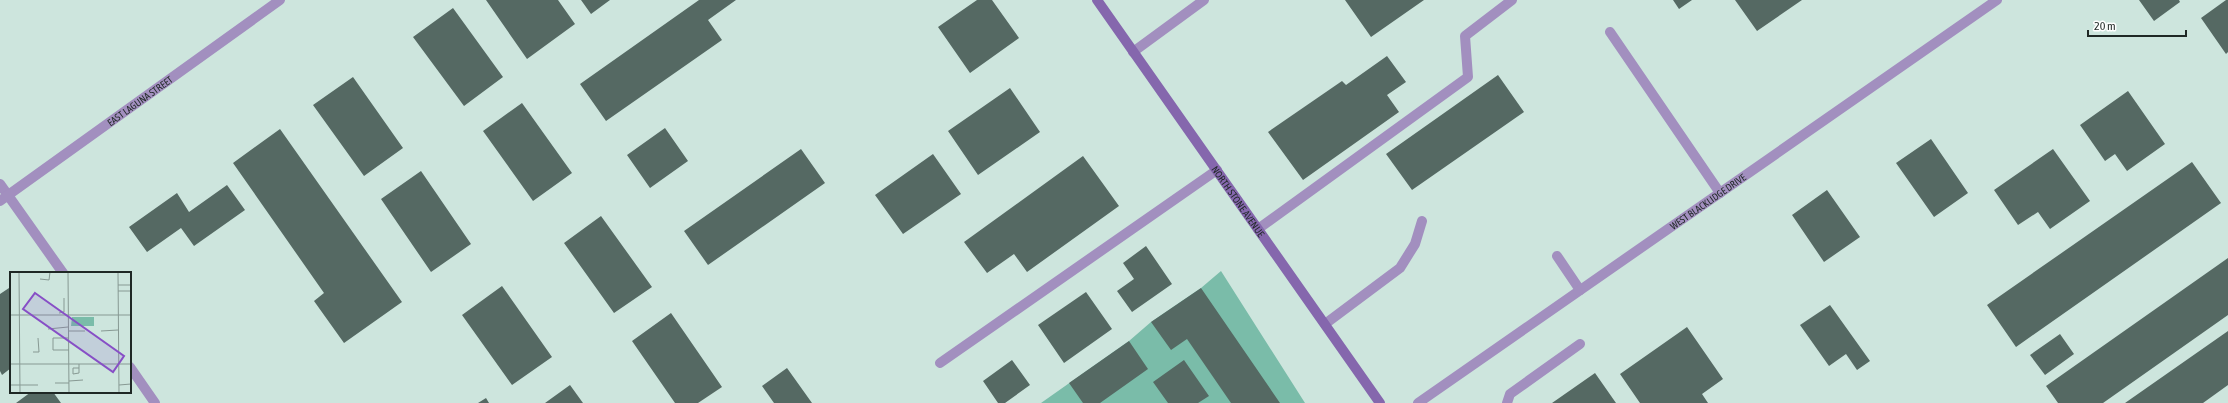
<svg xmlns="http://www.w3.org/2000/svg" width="2228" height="403" font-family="'Asap Condensed',sans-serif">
	<rect width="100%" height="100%" fill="#cde5dd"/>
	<path fill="#7abca9" d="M 1221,271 L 1305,403 L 1041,403 L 1129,341 L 1151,322 L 1201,288 Z"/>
	<path fill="#556963" d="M 486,0 L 558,0 L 575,24 L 527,59 Z
		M 581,0 L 610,0 L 591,14 Z
		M 699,0 L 736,0 L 708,20 L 722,40 L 606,121 L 580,84 Z
		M 977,0 L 992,0 L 1019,38 L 970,73 L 938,27 Z
		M 1345,0 L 1424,0 L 1371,37 Z
		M 1673,0 L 1692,0 L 1679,9 Z
		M 1735,0 L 1802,0 L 1757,31 Z
		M 2139,0 L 2179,0 L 2180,2 L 2154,21 Z
		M 2226,0 L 2228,0 L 2228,52 L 2226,54 L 2201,18 Z
		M 453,8 L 503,77 L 464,106 L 413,37 Z
		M 1387,56 L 1406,82 L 1387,95 L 1399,112 L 1303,180 L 1268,132 L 1342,81 L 1346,85 Z
		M 1498,75 L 1524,112 L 1412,190 L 1386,154 Z
		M 353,77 L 403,148 L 364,176 L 313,105 Z
		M 1010,88 L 1040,132 L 978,175 L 948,131 Z
		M 2128,91 L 2165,144 L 2127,171 L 2115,154 L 2105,161 L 2080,125 Z
		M 522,103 L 572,173 L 533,201 L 483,131 Z
		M 665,128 L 688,161 L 650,188 L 627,155 Z
		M 280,129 L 402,302 L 344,343 L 314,301 L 324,293 L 233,163 Z
		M 1931,139 L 1968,193 L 1934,217 L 1896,163 Z
		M 801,149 L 825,183 L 708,265 L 684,231 Z
		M 2053,149 L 2090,201 L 2050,229 L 2038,212 L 2018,225 L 1994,190 Z
		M 933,154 L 961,194 L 903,234 L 875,195 Z
		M 1083,156 L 1119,206 L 1027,272 L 1014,254 L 987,273 L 964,242 Z
		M 2192,162 L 2221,203 L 2016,347 L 1987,305 Z
		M 421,171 L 471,244 L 431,272 L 381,199 Z
		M 227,185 L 245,210 L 194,246 L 181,228 L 147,252 L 129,227 L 177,193 L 189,212 Z
		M 1827,190 L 1860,237 L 1824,262 L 1792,215 Z
		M 601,216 L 652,287 L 614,313 L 564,243 Z
		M 1146,246 L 1172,284 L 1132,312 L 1117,291 L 1134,279 L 1123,263 Z
		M 2228,258 L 2228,315 L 2103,403 L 2058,403 L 2046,386 Z
		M 502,286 L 552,357 L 512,385 L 462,315 Z
		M 9,288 L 11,290 L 11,368 L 2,375 L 0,371 L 0,294 Z
		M 1201,288 L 1280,403 L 1231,403 L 1187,339 L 1171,350 L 1151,322 Z
		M 1086,292 L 1112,329 L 1064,363 L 1038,325 Z
		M 1830,305 L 1870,361 L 1857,370 L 1846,354 L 1829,366 L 1800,325 Z
		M 671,313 L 722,387 L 698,403 L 675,403 L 632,341 Z
		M 1687,327 L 1723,379 L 1702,394 L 1708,403 L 1640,403 L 1620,374 Z
		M 2228,331 L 2228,385 L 2203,403 L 2125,403 Z
		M 2060,334 L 2074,354 L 2045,375 L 2030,355 Z
		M 1129,341 L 1148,369 L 1100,403 L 1083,403 L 1069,383 Z
		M 1012,360 L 1030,385 L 1005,403 L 998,403 L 983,381 Z
		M 1184,360 L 1209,396 L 1198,403 L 1168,403 L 1153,382 Z
		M 787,368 L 812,403 L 774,403 L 762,386 Z
		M 1595,373 L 1616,403 L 1552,403 Z
		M 570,385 L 583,403 L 545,403 Z
		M 31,392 L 53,392 L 61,403 L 16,403 Z
		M 486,398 L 489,403 L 478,403 Z"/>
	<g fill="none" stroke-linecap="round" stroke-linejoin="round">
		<path stroke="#a28fbf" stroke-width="10" d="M 1610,32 L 1720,193
			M 1133,52 L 1204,0
			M 1258,229 L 1468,77 L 1465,36 L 1512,0
			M 1557,256 L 1580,290
			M 1325,324 L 1400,268 L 1415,244 L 1422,221
			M 940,363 L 1217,170
			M 1507,403 L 1510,394 L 1580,344"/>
		<g stroke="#a28fbf" stroke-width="10">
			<path d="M 0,184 L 63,273"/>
			<path id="s1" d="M 0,201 L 280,0"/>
			<path d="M 130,367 L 155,403"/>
			<path id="s2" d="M 1418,403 L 1997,0"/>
		</g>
		<path stroke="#8567ad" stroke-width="10" id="s3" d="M 1097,0 L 1380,403"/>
	</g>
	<g text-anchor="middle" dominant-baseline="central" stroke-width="4" stroke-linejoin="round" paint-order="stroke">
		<g font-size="10" fill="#1f2825" stroke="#fff">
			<text stroke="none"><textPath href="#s1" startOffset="172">EAST LAGUNA STREET</textPath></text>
			<text stroke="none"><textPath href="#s3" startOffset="246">NORTH STONE AVENUE</textPath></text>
			<text stroke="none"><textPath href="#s2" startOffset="353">WEST BLACKLIDGE DRIVE</textPath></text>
		</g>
	</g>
	<g transform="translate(10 272)">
		<rect width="121" height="121" fill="#cde5dd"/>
		<path d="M 62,45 L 84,45 L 84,54 L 61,54 Z" fill="#7abca9"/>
		<path fill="none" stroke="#879993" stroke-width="1" d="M 9,0 L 10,121M 58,0 L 59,121M 108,0 L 109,121M 30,7 L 39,8 L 40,0M 108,13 L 121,13M 108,19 L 121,19M 49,41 L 54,40 L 54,26M 0,43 L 121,43M 38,57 L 58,55M 59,59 L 75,59M 91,59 L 108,58M 59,66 L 43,66 L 43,78 L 59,78M 23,80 L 29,80 L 28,66M 0,92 L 121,92M 69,92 L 69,101 L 63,102 L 63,96 L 69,96M 59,109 L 73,108M 45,111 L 59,111M 0,113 L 28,113M 109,113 L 121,112"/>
		<path fill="#874fc6" fill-opacity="0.15" stroke="#874fc6" stroke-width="2" d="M 25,21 L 114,84 L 103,100 L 13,37 Z"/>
		<rect width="121" height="121" fill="none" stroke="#1f2825" stroke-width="2"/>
	</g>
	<path d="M2088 30v6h98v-6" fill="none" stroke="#1f2825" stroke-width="2"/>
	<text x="2094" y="30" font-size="12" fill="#1f2825" stroke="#ffffff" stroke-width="3" paint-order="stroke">20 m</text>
</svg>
